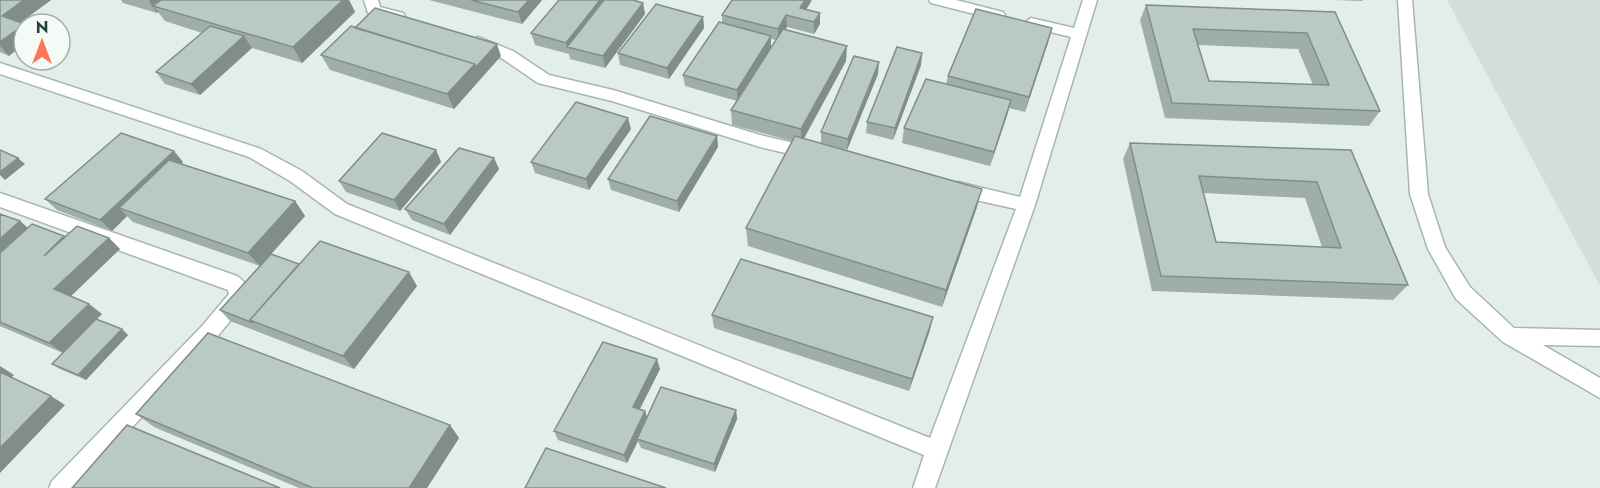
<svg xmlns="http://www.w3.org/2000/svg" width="1600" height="488" font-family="Jost,sans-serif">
	<rect width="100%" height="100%" fill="#e4eee9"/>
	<path fill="#d2dfd8" d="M 1447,0 L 1600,0 L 1600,286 L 1598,282 Z"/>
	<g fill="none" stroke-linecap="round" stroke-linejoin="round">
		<defs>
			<path id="street" d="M 364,0 L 378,0 L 380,7 L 403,13 L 405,16 L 398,21 L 368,13 Z
				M 929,0 L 956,0 L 1003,12 L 1005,15 L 998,20 L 931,3 Z
				M 1083,0 L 1097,0 L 1035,205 L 935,488 L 913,488 L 924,455 L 335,214 L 290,181 L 249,157 L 0,74 L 0,63 L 261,149 L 302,171 L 347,204 L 930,438 L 1016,209 L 958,196 L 952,194 L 949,189 L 952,184 L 958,182 L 1020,197 L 1071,37 L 1026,26 L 1024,23 L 1031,18 L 1074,28 Z
				M 1398,0 L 1412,0 L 1428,194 L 1445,247 L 1470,287 L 1514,328 L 1600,330 L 1600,346 L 1543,345 L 1600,378 L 1600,398 L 1503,342 L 1456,299 L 1428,249 L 1410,194 Z
				M 478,37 L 513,51 L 549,75 L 613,90 L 760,135 L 811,147 L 817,149 L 819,153 L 817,157 L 811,159 L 760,147 L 612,101 L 538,83 L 503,59 L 473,46 L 470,42 Z
				M 0,193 L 237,276 C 246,282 251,291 246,302 L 216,338 L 75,488 L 49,488 L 52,481 L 202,326 L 229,294 L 228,290 L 0,207 Z"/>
		</defs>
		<use href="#street" stroke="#a6b7b0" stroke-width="3"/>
		<use href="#street" fill="#fff" fill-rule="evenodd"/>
	</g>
	<path fill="#9faea7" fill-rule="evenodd" d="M 0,0 L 51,0 L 21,22 L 26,24 L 24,24 L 9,56 L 0,52 Z
		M 121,0 L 349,0 L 355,12 L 302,63 L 252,48 L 200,95 L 165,84 L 156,72 L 202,33 L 165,21 L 158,12 L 157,13 L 123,3 Z
		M 429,0 L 542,0 L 522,24 Z
		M 1333,0 L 1363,0 L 1362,1 Z
		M 643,3 L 645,14 L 605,68 L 570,59 L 569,54 L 535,45 L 531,33 Z
		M 1146,5 L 1335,12 L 1380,111 L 1369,126 L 1165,118 L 1140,20 ZM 1198,45 L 1298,49 L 1313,85 L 1209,81 Z
		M 807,9 L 820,24 L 814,34 L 787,27 L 785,30 L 846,61 L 804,139 L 977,207 L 942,307 L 748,246 L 746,228 L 792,141 L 732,125 L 731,110 L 737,101 L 685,86 L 683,75 L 722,23 L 722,15 ZM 771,39 L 776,40 L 771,47 Z
		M 703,17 L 704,28 L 669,79 L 620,65 L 618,53 Z
		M 1052,28 L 1025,112 L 1009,108 L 990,166 L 902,143 L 904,128 L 946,84 L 948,76 Z
		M 922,53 L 921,65 L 893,140 L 866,133 L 867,122 Z
		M 321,55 L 501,56 L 454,109 L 330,70 Z
		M 878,74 L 847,150 L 821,144 L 821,132 Z
		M 631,129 L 589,190 L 535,173 L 531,162 Z
		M 717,136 L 718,147 L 679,212 L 611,190 L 608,179 Z
		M 1130,143 L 1351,150 L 1408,285 L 1393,300 L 1152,291 L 1123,159 ZM 1203,193 L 1305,198 L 1322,247 L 1216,242 Z
		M 436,150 L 441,162 L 400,211 L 346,192 L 339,181 Z
		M 494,158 L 499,169 L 450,235 L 412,220 L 405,209 Z
		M 183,162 L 182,164 L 295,201 L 305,216 L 261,266 L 299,264 L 417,286 L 354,369 L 230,321 L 220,310 L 260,266 L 133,222 L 127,216 L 112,231 L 57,210 L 45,199 Z
		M 0,214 L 20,221 L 28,228 L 65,237 L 109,238 L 120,249 L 70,296 L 89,304 L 102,314 L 63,353 L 0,326 Z
		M 712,315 L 930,330 L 909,391 L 714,328 Z
		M 122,329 L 128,335 L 86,380 L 60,369 L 52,364 Z
		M 660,369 L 640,409 L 645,411 L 647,417 L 736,410 L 737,419 L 715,472 L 641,448 L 638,441 L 627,463 L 558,440 L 554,431 Z
		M 136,414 L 450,425 L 459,438 L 427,488 L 299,488 L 154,427 Z"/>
	<path fill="#828d88" d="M 24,0 L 51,0 L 13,28 L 2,16 Z
		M 150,0 L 173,0 L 153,6 L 158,12 L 157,13 L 149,1 Z
		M 343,0 L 349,0 L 355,12 L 302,63 L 293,47 Z
		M 529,0 L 542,0 L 522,24 L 518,12 Z
		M 600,0 L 612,0 L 567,47 L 566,43 Z
		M 805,0 L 812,0 L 800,20 L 800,8 Z
		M 643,3 L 645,14 L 605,68 L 603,56 Z
		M 820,13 L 820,24 L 814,34 L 814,22 Z
		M 786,15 L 787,27 L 778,41 L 778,29 Z
		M 703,17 L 704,28 L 669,79 L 667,68 Z
		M 24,25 L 24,44 L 9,56 L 0,46 L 0,42 Z
		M 1052,28 L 1048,43 L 1025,112 L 1029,97 Z
		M 244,36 L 252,48 L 200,95 L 191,84 Z
		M 771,36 L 771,48 L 738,102 L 737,90 Z
		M 497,44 L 501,56 L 454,109 L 447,94 L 475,64 Z
		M 847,46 L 846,61 L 801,143 L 801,129 Z
		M 922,53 L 921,65 L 893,140 L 895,128 Z
		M 879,62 L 878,74 L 847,150 L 848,139 Z
		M 1011,100 L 1007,116 L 990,166 L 994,152 Z
		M 628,118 L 631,129 L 589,190 L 586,179 Z
		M 717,136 L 718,147 L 679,212 L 677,201 Z
		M 436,150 L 441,162 L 400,211 L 394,200 Z
		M 174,151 L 183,162 L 131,212 L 119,208 L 127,216 L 112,231 L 100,220 Z
		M 18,158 L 25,164 L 5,180 L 0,175 L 0,172 Z
		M 494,158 L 499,169 L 450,235 L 444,224 Z
		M 982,189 L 977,207 L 942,307 L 946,290 Z
		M 295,201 L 305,216 L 260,266 L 248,253 Z
		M 20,221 L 36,235 L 0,268 L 0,239 Z
		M 109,238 L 120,249 L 67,300 L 54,289 Z
		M 409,272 L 417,286 L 354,369 L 343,356 Z
		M 89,304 L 102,314 L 63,353 L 49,343 Z
		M 933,317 L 930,330 L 909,391 L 912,379 Z
		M 122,329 L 128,335 L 86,380 L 78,375 Z
		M 657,359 L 660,369 L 636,416 L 633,407 Z
		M 0,366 L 14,375 L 0,388 Z
		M 51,396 L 65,405 L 0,473 L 0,448 Z
		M 736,410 L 737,419 L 715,472 L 714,464 Z
		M 645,411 L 648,420 L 637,439 L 638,441 L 627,463 L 624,455 Z
		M 450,425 L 459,438 L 427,488 L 409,488 Z"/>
	<path fill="#b9cac2" stroke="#828d88" stroke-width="1.5" fill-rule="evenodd" d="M 0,0 L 24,0 L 2,16 L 25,24 L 0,42 Z
		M 161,0 L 343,0 L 293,47 L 153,6 Z
		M 471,0 L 529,0 L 518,12 Z
		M 559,0 L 600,0 L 566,43 L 531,33 Z
		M 604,0 L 633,0 L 643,3 L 603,56 L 567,47 Z
		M 732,0 L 805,0 L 800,8 L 820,13 L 814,22 L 786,15 L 778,29 L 722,15 Z
		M 656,4 L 703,17 L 667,68 L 618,53 Z
		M 1146,5 L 1335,12 L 1380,111 L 1172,103 ZM 1193,29 L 1307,33 L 1329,85 L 1209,81 Z
		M 375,8 L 497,44 L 476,67 L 475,64 L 355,28 Z
		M 976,9 L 1052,28 L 1029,97 L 948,76 Z
		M 719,22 L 771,36 L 737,90 L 683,75 Z
		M 210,26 L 244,36 L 191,84 L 156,72 Z
		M 351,26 L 475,64 L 447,94 L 321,55 Z
		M 783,29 L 847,46 L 801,129 L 731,110 Z
		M 897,47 L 922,53 L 895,128 L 867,122 Z
		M 854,56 L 879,62 L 848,139 L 821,132 Z
		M 926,79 L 1011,100 L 994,152 L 904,128 Z
		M 576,102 L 628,118 L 586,179 L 531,162 Z
		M 650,116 L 717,136 L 677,201 L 608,179 Z
		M 121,133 L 174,151 L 100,220 L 45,199 Z
		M 382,133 L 436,150 L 394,200 L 339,181 Z
		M 795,136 L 982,189 L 946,290 L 746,228 Z
		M 1130,143 L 1351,150 L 1408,285 L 1161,276 ZM 1199,176 L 1317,182 L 1341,248 L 1216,242 Z
		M 459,148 L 494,158 L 444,224 L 405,209 Z
		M 0,150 L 18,158 L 0,172 Z
		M 169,160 L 295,201 L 248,253 L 119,208 Z
		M 0,214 L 20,221 L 0,239 Z
		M 32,224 L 64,236 L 44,256 L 77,226 L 109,238 L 54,289 L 89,304 L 49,343 L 0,322 L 0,253 Z
		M 320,241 L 409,272 L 343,356 L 250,320 Z
		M 271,254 L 299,264 L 250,320 L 253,323 L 220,310 Z
		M 741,259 L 933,317 L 912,379 L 712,315 Z
		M 96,319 L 122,329 L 78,375 L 52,364 Z
		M 208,333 L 450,425 L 409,488 L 313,488 L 136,414 Z
		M 603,342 L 657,359 L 633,407 L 645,411 L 624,455 L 554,431 Z
		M 0,372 L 51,396 L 0,448 Z
		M 661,387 L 736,410 L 714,464 L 637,439 Z
		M 127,425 L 280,488 L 72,488 Z
		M 546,448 L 666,488 L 525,488 Z"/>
	<g transform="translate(42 42)"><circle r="28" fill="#f5faf7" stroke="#a0b0ab" stroke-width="1.5"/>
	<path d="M0-4.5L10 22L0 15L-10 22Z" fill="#fc7754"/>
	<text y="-9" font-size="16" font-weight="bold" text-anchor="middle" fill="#214238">N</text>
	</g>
</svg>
